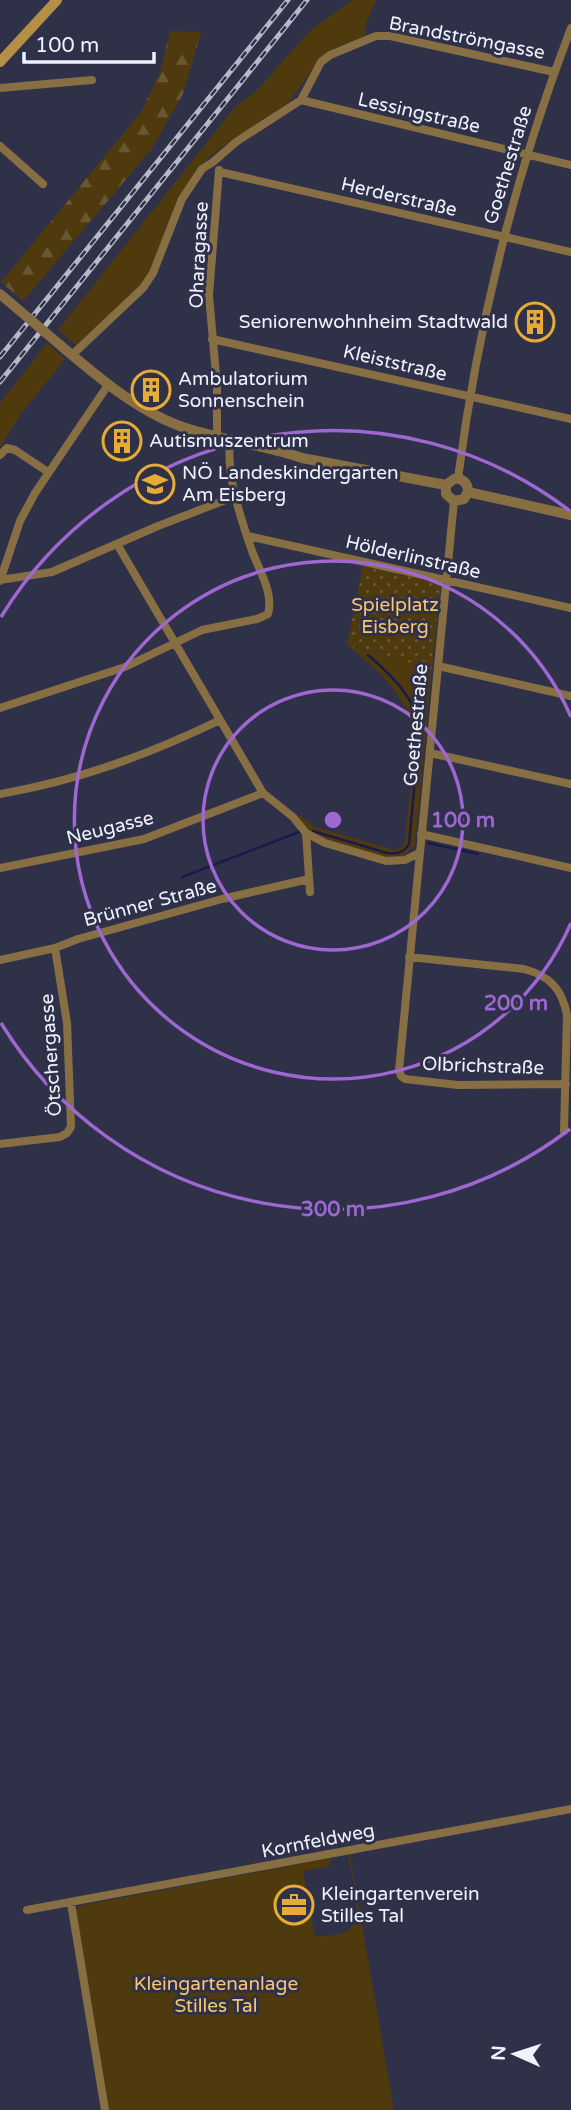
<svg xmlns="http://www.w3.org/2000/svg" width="571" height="2110" font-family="'Varela Round',sans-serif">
	<defs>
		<pattern id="forest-firs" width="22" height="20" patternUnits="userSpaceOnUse" patternTransform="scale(1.75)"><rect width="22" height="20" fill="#4f3a0e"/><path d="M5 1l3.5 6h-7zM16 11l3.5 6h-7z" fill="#695732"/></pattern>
		<pattern id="park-dots" width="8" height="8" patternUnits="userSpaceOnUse" patternTransform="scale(1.75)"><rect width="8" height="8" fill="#4f3a0e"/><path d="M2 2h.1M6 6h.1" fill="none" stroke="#695732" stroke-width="1.8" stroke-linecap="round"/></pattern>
	</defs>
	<rect width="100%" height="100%" fill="#2f3149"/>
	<path fill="#4f3a0e" d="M 352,0 L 376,0 L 365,26 L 365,37 L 336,47 L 321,58 L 288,103 L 218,150 L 200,166 L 152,272 L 139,288 L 76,345 L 58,330 L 235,107 L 256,91 L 311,30 Z
		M 47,343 L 65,359 L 20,415 L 0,448 L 0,403 Z
		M 347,645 L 432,669 L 415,845 L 402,857 L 387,858 L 326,840 L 307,830 L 299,820 L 300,815 L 315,827 L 395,850 L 402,847 L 405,840 C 407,811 419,749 411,723 C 402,691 372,664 347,645 Z
		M 348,1855 L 350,1855 L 394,2110 L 108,2110 L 76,1911 L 79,1906 L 331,1858 L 330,1866 L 303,1871 L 315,1937 C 325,1936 340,1935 348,1930 C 366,1921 351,1872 348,1855 Z"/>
	<path fill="url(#forest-firs)" d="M 170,31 L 201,32 L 183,94 L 151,150 L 23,301 L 1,282 L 141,112 L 160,73 Z"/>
	<path fill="url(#park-dots)" d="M 363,566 L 441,583 L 432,669 L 347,645 Z"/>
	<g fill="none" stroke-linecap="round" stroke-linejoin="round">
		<path stroke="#1b1a4d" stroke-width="2.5" d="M 313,831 L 387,853 C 397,854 404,853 409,844 L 420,725 C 412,694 391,675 368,655
			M 428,843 L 478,854
			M 182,877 L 299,832"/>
		<path stroke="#876f43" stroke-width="8" d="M 0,88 L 92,80
			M 301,100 L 571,165
			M 0,146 L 43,184
			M 220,172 L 571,252
			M 212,339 L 571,419
			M 72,355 L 143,288 L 153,273 L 182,199 L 202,169 L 213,162 L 236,142 L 301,100 L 321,62 L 330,55 L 376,36 L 390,36 L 554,72
			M 217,435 L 217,386 L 209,295 L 219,170
			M 0,455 L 7,448 L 15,450 L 48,472
			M 458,478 C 478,324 515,174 571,28
			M 454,501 L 399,1070 L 401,1076 L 405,1079 L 458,1085 L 566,1084
			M 248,536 L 571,608
			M 117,544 L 263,793 L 293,817 L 306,833 L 325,843 L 386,861 L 405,860 L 419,853
			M 0,580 L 52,572 L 158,526 L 236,496
			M 0,581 L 20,521 L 35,493 L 108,385
			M 438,666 L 571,696
			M 0,708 L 125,667 L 202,630 L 257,619 L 268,614 C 274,593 259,570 252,551 C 240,516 226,476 230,438
			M 430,753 L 571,784
			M 0,794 C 79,780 148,755 220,720
			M 306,833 L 310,892
			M 421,834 L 571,868
			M 0,868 L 144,839 L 263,793
			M 409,957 L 524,969 C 550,976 562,989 567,1015 L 564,1131
			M 0,960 L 55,948 L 78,939 L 222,899 L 309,879
			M 0,1144 L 60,1137 L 67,1133 L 71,1127 L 67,1023 L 55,948
			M 71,1903 L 105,2110
			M 27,1910 L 571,1809"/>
		<path stroke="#876f43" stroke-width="10" d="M 66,350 C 101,379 134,408 177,425 C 217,440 261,444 302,458 L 446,485
			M 446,485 L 446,494 L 454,501 L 464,499 L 468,492
			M 446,485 L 454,479 C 463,478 468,483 468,492
			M 468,492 L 571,515"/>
		<path stroke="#b68f46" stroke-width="10" d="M 0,62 L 57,0"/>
		<defs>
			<path id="rail" d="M 0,357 L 288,0
				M 0,382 L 307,0"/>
		</defs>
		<use href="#rail" stroke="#b7b9c9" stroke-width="5"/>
		<use href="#rail" stroke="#2f3149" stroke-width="2.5" stroke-dasharray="8" stroke-linecap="butt"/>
		<path stroke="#876f43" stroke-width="10" d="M 0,294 L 66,350"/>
	</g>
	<g fill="none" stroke="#9e67d2" stroke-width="3.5">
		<circle cx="333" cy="820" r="130"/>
		<path d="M571 923A259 259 0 1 1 571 717"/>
		<path d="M570 1129A389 389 0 0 1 1 1023M1 617A389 389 0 0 1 570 511"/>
	</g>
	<defs>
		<symbol id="building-ring" viewBox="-11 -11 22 22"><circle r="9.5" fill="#2f3149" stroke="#e6ac36" stroke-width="1.5"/><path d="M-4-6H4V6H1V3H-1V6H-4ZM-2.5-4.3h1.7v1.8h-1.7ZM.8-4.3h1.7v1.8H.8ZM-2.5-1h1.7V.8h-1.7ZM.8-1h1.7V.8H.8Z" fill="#e6ac36"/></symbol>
		<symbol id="school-ring" viewBox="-11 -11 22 22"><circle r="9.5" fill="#2f3149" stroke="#e6ac36" stroke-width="1.5"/><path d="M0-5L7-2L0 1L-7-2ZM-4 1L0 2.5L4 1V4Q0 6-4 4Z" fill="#e6ac36"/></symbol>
		<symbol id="office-ring" viewBox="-11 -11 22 22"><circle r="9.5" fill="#2f3149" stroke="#e6ac36" stroke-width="1.5"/><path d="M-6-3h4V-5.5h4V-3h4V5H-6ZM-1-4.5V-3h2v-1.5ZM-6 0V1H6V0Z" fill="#e6ac36"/></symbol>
	</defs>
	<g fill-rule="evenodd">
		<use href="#building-ring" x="513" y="300" width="44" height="44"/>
		<use href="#building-ring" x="129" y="368" width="44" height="44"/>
		<use href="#building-ring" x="100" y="419" width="44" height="44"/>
		<use href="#school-ring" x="133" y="462" width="44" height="44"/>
		<use href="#office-ring" x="272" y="1883" width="44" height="44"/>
	</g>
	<g text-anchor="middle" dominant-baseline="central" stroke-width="6" stroke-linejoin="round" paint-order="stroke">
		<g font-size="19" fill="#f0f2ff" stroke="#2f3149">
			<text transform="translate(467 38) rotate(11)">Brandströmgasse</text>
			<text transform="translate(419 113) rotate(13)">Lessingstraße</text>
			<text transform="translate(508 165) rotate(-73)">Goethestraße</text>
			<text transform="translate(399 197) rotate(13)">Herderstraße</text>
			<text transform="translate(199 255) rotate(-87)">Oharagasse</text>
			<text transform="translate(395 363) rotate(13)">Kleiststraße</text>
			<text transform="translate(413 557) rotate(13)">Hölderlinstraße</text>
			<text transform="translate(416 725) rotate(-85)">Goethestraße</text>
			<text transform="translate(110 828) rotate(-14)">Neugasse</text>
			<text transform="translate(150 903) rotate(-15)">Brünner Straße</text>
			<text transform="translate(51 1055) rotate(-94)">Ötschergasse</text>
			<text transform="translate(483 1066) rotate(2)">Olbrichstraße</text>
			<text transform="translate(318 1841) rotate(-11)">Kornfeldweg</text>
		</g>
		<g font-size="19" fill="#f0f2ff" stroke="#2f3149" text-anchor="start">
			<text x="508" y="322" text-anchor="end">Seniorenwohnheim Stadtwald</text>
			<text x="178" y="379">Ambulatorium<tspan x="178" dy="22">Sonnenschein</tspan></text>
			<text x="149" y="441">Autismuszentrum</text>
			<text x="182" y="473">NÖ Landeskindergarten<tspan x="182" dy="22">Am Eisberg</tspan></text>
			<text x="321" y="1894">Kleingartenverein<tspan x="321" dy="22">Stilles Tal</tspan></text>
		</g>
		<g font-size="19" fill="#f7c66d" stroke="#2f3149">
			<text x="395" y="605">Spielplatz<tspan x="395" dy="22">Eisberg</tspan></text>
			<text x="216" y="1984">Kleingartenanlage<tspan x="216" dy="22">Stilles Tal</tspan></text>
		</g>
	</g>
	<circle cx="333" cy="820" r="10" fill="#9e67d2" stroke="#2f3149" stroke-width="3.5"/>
	<g font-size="21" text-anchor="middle" font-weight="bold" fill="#9e67d2" stroke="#2f3149" stroke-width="6" stroke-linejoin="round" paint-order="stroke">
		<text x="463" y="827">100 m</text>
		<text x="516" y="1010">200 m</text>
		<text x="333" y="1216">300 m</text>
	</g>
	<g transform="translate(515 2054) rotate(273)" stroke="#2f3149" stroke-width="5" paint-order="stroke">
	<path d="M0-5L12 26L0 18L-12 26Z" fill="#f0f2ff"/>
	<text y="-10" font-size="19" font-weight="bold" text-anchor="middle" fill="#f0f2ff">N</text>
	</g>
	<path d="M24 52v10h130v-10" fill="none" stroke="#f0f2ff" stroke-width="3.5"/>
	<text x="35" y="52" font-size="21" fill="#f0f2ff" stroke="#2f3149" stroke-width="5" paint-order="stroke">100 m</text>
</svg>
